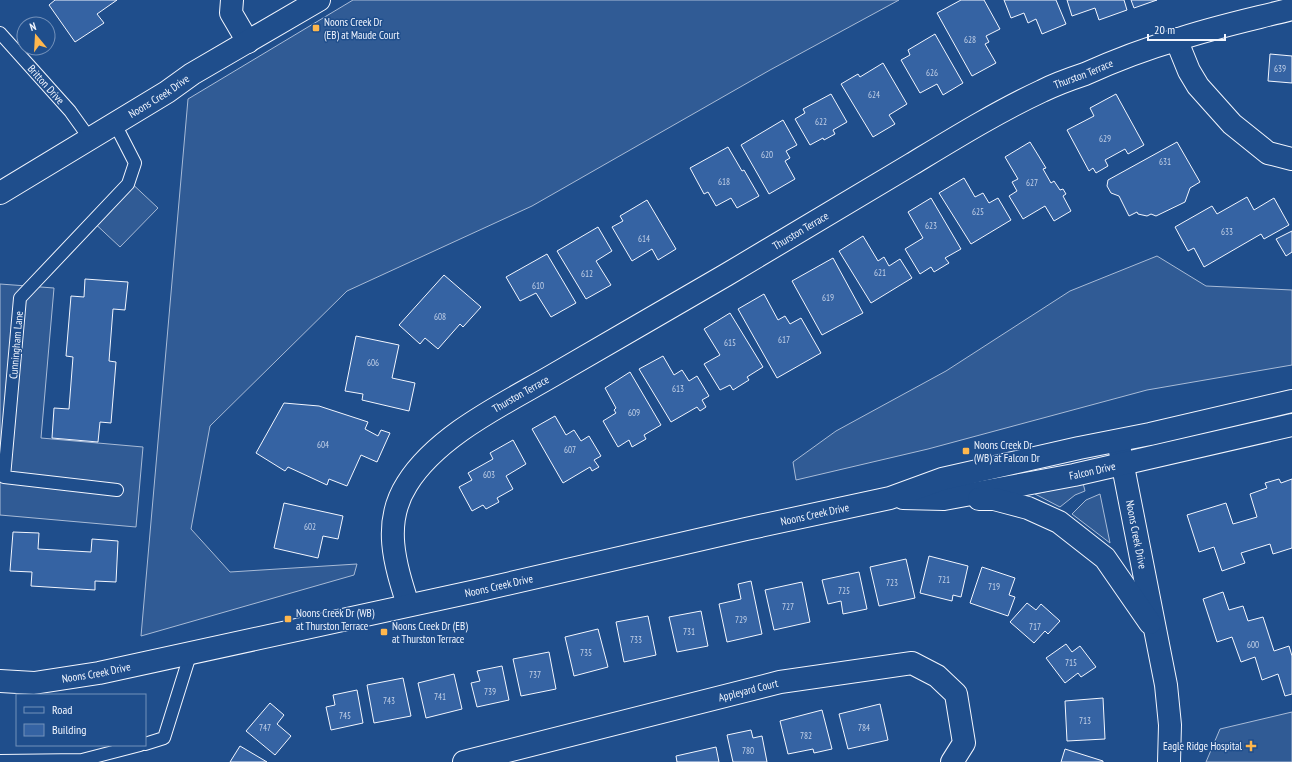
<svg xmlns="http://www.w3.org/2000/svg" width="1292" height="762" font-family="'PT Sans Narrow',sans-serif">
	<rect width="100%" height="100%" fill="#1f4e8c"/>
	<path fill="#305b95" stroke="#a8bbd7" d="M 353,0 L 899,0 L 770,70 L 532,206 L 347,291 L 210,426 L 191,529 L 230,572 L 357,564 L 354,575 L 141,636 L 188,99 Z
		M 126,178 L 158,208 L 120,247 L 89,218 Z
		M 1157,256 L 1206,286 L 1292,290 L 1292,365 L 1147,390 L 928,449 L 796,480 L 793,462 L 836,431 L 946,371 L 1070,291 Z
		M 0,284 L 54,288 L 41,438 L 143,447 L 136,527 L 0,515 Z
		M 1083,483 L 1085,491 L 1075,495 L 1060,507 L 1035,494 Z
		M 1100,494 L 1110,543 L 1072,514 L 1086,500 Z
		M 1292,712 L 1292,762 L 1206,762 L 1220,729 Z"/>
	<path fill="#3563a3" stroke="#f2f6ff" d="M 55,0 L 117,0 L 97,14 L 104,23 L 75,42 L 49,5 Z
		M 961,0 L 984,0 L 1000,29 L 986,36 L 989,42 L 985,44 L 996,63 L 972,76 L 937,13 Z
		M 1004,0 L 1056,0 L 1066,24 L 1042,34 L 1036,19 L 1028,23 L 1024,13 L 1011,18 Z
		M 1067,0 L 1124,0 L 1127,10 L 1099,20 L 1095,8 L 1072,16 Z
		M 1131,0 L 1157,0 L 1134,8 Z
		M 935,34 L 963,83 L 943,95 L 937,84 L 920,93 L 901,60 L 910,55 L 908,50 Z
		M 1270,54 L 1292,56 L 1292,83 L 1268,81 Z
		M 883,63 L 907,104 L 889,115 L 895,124 L 873,137 L 841,84 L 858,74 L 860,77 Z
		M 831,94 L 847,122 L 833,130 L 835,134 L 824,140 L 823,138 L 810,145 L 795,119 L 805,113 L 803,109 Z
		M 1116,94 L 1144,145 L 1128,154 L 1125,149 L 1105,160 L 1108,166 L 1096,173 L 1093,168 L 1089,171 L 1067,130 L 1094,116 L 1090,108 Z
		M 783,120 L 797,145 L 786,151 L 790,158 L 785,161 L 795,179 L 769,194 L 741,145 Z
		M 1030,142 L 1046,168 L 1043,169 L 1051,183 L 1054,181 L 1060,190 L 1063,189 L 1066,194 L 1063,196 L 1071,211 L 1054,221 L 1045,206 L 1023,219 L 1009,196 L 1017,191 L 1012,182 L 1018,179 L 1005,157 Z
		M 1177,142 L 1200,182 L 1190,188 L 1185,202 L 1156,216 L 1151,214 L 1147,216 L 1138,214 L 1137,212 L 1129,216 L 1119,196 L 1111,193 L 1107,186 L 1108,180 Z
		M 728,147 L 742,171 L 744,170 L 759,196 L 737,208 L 731,198 L 716,206 L 708,192 L 704,194 L 690,168 Z
		M 964,178 L 975,197 L 983,193 L 989,203 L 998,198 L 1011,220 L 971,244 L 939,193 Z
		M 1247,197 L 1254,210 L 1274,198 L 1289,225 L 1264,239 L 1261,234 L 1204,267 L 1194,248 L 1188,251 L 1175,227 L 1212,206 L 1217,214 Z
		M 931,198 L 961,249 L 945,258 L 949,263 L 934,272 L 931,267 L 920,274 L 905,249 L 923,238 L 908,212 Z
		M 647,200 L 676,249 L 658,260 L 652,249 L 632,261 L 612,227 L 623,221 L 620,216 Z
		M 598,227 L 612,251 L 596,261 L 611,285 L 586,299 L 557,251 Z
		M 1292,231 L 1292,252 L 1286,256 L 1276,239 Z
		M 863,236 L 878,261 L 884,257 L 889,266 L 900,259 L 912,278 L 871,303 L 839,251 Z
		M 547,254 L 576,303 L 551,317 L 536,293 L 520,301 L 506,277 Z
		M 833,258 L 863,313 L 822,335 L 792,281 Z
		M 444,275 L 481,307 L 463,327 L 460,324 L 438,349 L 425,338 L 420,344 L 399,325 Z
		M 85,279 L 128,282 L 125,310 L 113,309 L 109,361 L 116,362 L 111,423 L 100,422 L 98,442 L 52,438 L 54,408 L 69,409 L 73,357 L 66,356 L 71,296 L 84,297 Z
		M 764,294 L 778,320 L 785,316 L 790,324 L 801,318 L 821,353 L 777,378 L 738,309 Z
		M 730,313 L 763,367 L 747,377 L 749,380 L 733,390 L 730,385 L 720,390 L 704,364 L 720,355 L 704,329 Z
		M 356,336 L 399,345 L 392,378 L 415,383 L 409,411 L 362,400 L 363,394 L 345,391 Z
		M 663,356 L 674,375 L 682,370 L 689,381 L 697,376 L 709,396 L 702,400 L 706,407 L 700,411 L 697,407 L 671,422 L 639,369 Z
		M 630,372 L 661,425 L 644,435 L 646,439 L 632,447 L 629,440 L 618,447 L 603,421 L 616,413 L 614,410 L 616,408 L 605,388 Z
		M 284,403 L 319,406 L 368,422 L 365,429 L 378,436 L 381,430 L 390,433 L 377,462 L 361,455 L 347,486 L 329,479 L 327,485 L 288,467 L 285,471 L 256,453 Z
		M 555,416 L 566,435 L 574,430 L 581,441 L 589,436 L 601,456 L 594,460 L 599,467 L 592,471 L 590,467 L 563,483 L 532,429 Z
		M 513,440 L 526,464 L 506,476 L 513,489 L 497,498 L 499,502 L 486,509 L 483,505 L 472,511 L 459,487 L 472,480 L 468,473 L 493,459 L 490,453 Z
		M 1279,479 L 1281,483 L 1292,479 L 1292,548 L 1273,554 L 1270,544 L 1241,553 L 1245,563 L 1222,571 L 1214,547 L 1199,552 L 1187,515 L 1226,503 L 1233,524 L 1257,517 L 1250,494 L 1267,488 L 1265,483 Z
		M 284,503 L 343,516 L 338,539 L 323,536 L 318,558 L 274,548 Z
		M 13,532 L 39,533 L 38,549 L 91,552 L 92,539 L 118,541 L 116,582 L 95,581 L 95,590 L 31,586 L 32,572 L 10,571 Z
		M 929,556 L 968,566 L 961,597 L 953,595 L 952,601 L 920,593 Z
		M 906,559 L 915,598 L 879,606 L 870,567 Z
		M 982,567 L 1015,578 L 1009,595 L 1015,597 L 1008,616 L 970,603 Z
		M 859,572 L 867,609 L 843,614 L 841,601 L 828,604 L 822,580 Z
		M 751,581 L 762,634 L 727,642 L 719,604 L 741,599 L 738,584 Z
		M 802,582 L 810,622 L 774,630 L 765,590 Z
		M 1223,592 L 1229,610 L 1243,606 L 1248,621 L 1263,617 L 1274,651 L 1289,646 L 1292,656 L 1292,694 L 1285,696 L 1278,674 L 1262,680 L 1255,657 L 1241,662 L 1232,637 L 1217,642 L 1203,599 Z
		M 1027,603 L 1036,610 L 1041,604 L 1060,621 L 1048,634 L 1045,631 L 1034,643 L 1010,622 Z
		M 701,611 L 708,646 L 677,652 L 669,617 Z
		M 648,616 L 656,655 L 624,662 L 616,622 Z
		M 598,629 L 608,667 L 574,676 L 565,637 Z
		M 1066,644 L 1072,652 L 1080,646 L 1096,667 L 1081,677 L 1078,673 L 1065,683 L 1046,658 Z
		M 549,652 L 556,689 L 521,696 L 513,659 Z
		M 502,666 L 509,700 L 477,707 L 471,683 L 480,681 L 477,671 Z
		M 454,674 L 462,709 L 426,718 L 418,683 Z
		M 403,678 L 411,716 L 374,723 L 367,685 Z
		M 357,690 L 363,723 L 331,730 L 326,707 L 335,705 L 333,695 Z
		M 1103,698 L 1105,739 L 1067,741 L 1065,701 Z
		M 270,703 L 284,715 L 277,724 L 291,736 L 275,755 L 246,731 Z
		M 880,704 L 888,740 L 848,749 L 839,714 Z
		M 822,710 L 832,749 L 814,753 L 813,749 L 788,754 L 780,721 Z
		M 751,730 L 753,738 L 762,736 L 767,762 L 733,762 L 727,735 Z
		M 240,746 L 267,762 L 230,762 Z
		M 716,747 L 719,762 L 677,762 L 676,756 Z
		M 1065,749 L 1103,761 L 1103,762 L 1061,762 Z"/>
	<g fill="none" stroke-linecap="round" stroke-linejoin="round">
		<defs>
			<g id="lane">
				<path id="s1" d="M 0,33 L 70,111 L 90,139"/>
				<path d="M 115,124 L 135,163 L 128,184 L 20,298 L 4,477 L 117,490"/>
				<path d="M 145,744 L 164,738 L 191,652"/>
				<path d="M 0,761 L 82,760 L 140,745"/>
			</g>
			<g id="street">
				<path d="M 232,0 L 231,13 L 248,42"/>
				<path d="M 1176,39 L 1189,71 L 1198,86 L 1232,124 L 1268,153 L 1292,159"/>
				<path id="s2" d="M 408,605 C 395,564 382,523 407,484 C 438,434 508,402 557,373 C 613,340 670,308 726,275 C 788,238 850,201 912,164 C 955,138 997,112 1042,91 C 1056,84 1070,79 1085,74 C 1114,61 1145,49 1176,40 C 1214,27 1253,19 1292,9"/>
				<path id="s3" d="M 464,762 L 780,682 L 912,663 L 937,676 L 956,694 L 964,743 L 952,762"/>
			</g>
			<g id="secondary">
				<path id="s4" d="M 0,193 L 167,92 L 192,74 L 319,0"/>
				<path id="s5" d="M 1120,451 L 1166,685 L 1170,725 L 1169,762"/>
				<path id="s6" d="M 903,498 L 944,499 L 1074,475 L 1292,425"/>
				<path d="M 979,499 L 994,499 L 1028,508 L 1059,522 L 1105,558 L 1150,623"/>
				<path id="s7" d="M 0,681 L 34,683 L 99,673 L 476,591 L 746,529 L 890,498 L 942,479 L 1079,448 L 1150,434 L 1292,401"/>
			</g>
		</defs>
		<use href="#lane" stroke="#f2f6ff" stroke-width="14"/>
		<use href="#street" stroke="#f2f6ff" stroke-width="24"/>
		<use href="#secondary" stroke="#f2f6ff" stroke-width="24"/>
		<use href="#lane" stroke="#1f4e8c" stroke-width="12"/>
		<use href="#street" stroke="#1f4e8c" stroke-width="22"/>
		<use href="#secondary" stroke="#1f4e8c" stroke-width="22"/>
	</g>
	<g fill="#ffb74d" stroke="#1f4e8c" stroke-width="1.5">
		<rect x="312" y="24" width="8" height="8" rx="2"/>
		<rect x="962" y="447" width="8" height="8" rx="2"/>
		<rect x="284" y="615" width="8" height="8" rx="2"/>
		<rect x="380" y="628" width="8" height="8" rx="2"/>
		<path d="M1249 740h4v4h4v4h-4v4h-4v-4h-4v-4h4z"/>
	</g>
	<g text-anchor="middle" dominant-baseline="central" stroke-width="3" stroke-linejoin="round" paint-order="stroke">
		<g font-size="9" fill="#c3d1e8">
			<text x="970" y="39">628</text>
			<text x="1280" y="68">639</text>
			<text x="932" y="72">626</text>
			<text x="874" y="94">624</text>
			<text x="821" y="121">622</text>
			<text x="1105" y="138">629</text>
			<text x="767" y="154">620</text>
			<text x="1165" y="161">631</text>
			<text x="724" y="181">618</text>
			<text x="1032" y="182">627</text>
			<text x="978" y="211">625</text>
			<text x="931" y="225">623</text>
			<text x="1227" y="231">633</text>
			<text x="644" y="238">614</text>
			<text x="880" y="272">621</text>
			<text x="587" y="273">612</text>
			<text x="538" y="285">610</text>
			<text x="828" y="297">619</text>
			<text x="440" y="316">608</text>
			<text x="784" y="339">617</text>
			<text x="730" y="342">615</text>
			<text x="373" y="362">606</text>
			<text x="678" y="388">613</text>
			<text x="634" y="412">609</text>
			<text x="323" y="444">604</text>
			<text x="570" y="449">607</text>
			<text x="489" y="474">603</text>
			<text x="310" y="526">602</text>
			<text x="944" y="579">721</text>
			<text x="892" y="582">723</text>
			<text x="994" y="586">719</text>
			<text x="844" y="590">725</text>
			<text x="788" y="606">727</text>
			<text x="741" y="619">729</text>
			<text x="1035" y="626">717</text>
			<text x="689" y="631">731</text>
			<text x="636" y="639">733</text>
			<text x="1253" y="644">600</text>
			<text x="586" y="652">735</text>
			<text x="1071" y="662">715</text>
			<text x="535" y="674">737</text>
			<text x="490" y="691">739</text>
			<text x="440" y="696">741</text>
			<text x="389" y="700">743</text>
			<text x="345" y="715">745</text>
			<text x="1085" y="720">713</text>
			<text x="265" y="727">747</text>
			<text x="864" y="727">784</text>
			<text x="806" y="735">782</text>
			<text x="748" y="750">780</text>
		</g>
		<g font-size="11" fill="#f2f6ff" stroke="#1f4e8c" text-anchor="start">
			<text x="324" y="22">Noons Creek Dr<tspan x="324" dy="13">(EB) at Maude Court</tspan></text>
			<text x="974" y="445">Noons Creek Dr<tspan x="974" dy="13">(WB) at Falcon Dr</tspan></text>
			<text x="296" y="613">Noons Creek Dr (WB)<tspan x="296" dy="13">at Thurston Terrace</tspan></text>
			<text x="392" y="626">Noons Creek Dr (EB)<tspan x="392" dy="13">at Thurston Terrace</tspan></text>
			<text x="1242" y="746" text-anchor="end">Eagle Ridge Hospital</text>
		</g>
		<g font-size="11" fill="#f2f6ff" stroke="#1f4e8c">
			<text stroke="none"><textPath href="#s2" startOffset="920">Thurston Terrace</textPath></text>
			<text stroke="none"><textPath href="#s1" startOffset="69">Britton Drive</textPath></text>
			<text stroke="none"><textPath href="#s4" startOffset="186">Noons Creek Drive</textPath></text>
			<text stroke="none"><textPath href="#s2" startOffset="596">Thurston Terrace</textPath></text>
			<text transform="translate(16 345) rotate(-85)">Cunningham Lane</text>
			<text stroke="none"><textPath href="#s2" startOffset="272">Thurston Terrace</textPath></text>
			<text stroke="none"><textPath href="#s6" startOffset="192">Falcon Drive</textPath></text>
			<text stroke="none"><textPath href="#s7" startOffset="833">Noons Creek Drive</textPath></text>
			<text stroke="none"><textPath href="#s5" startOffset="85">Noons Creek Drive</textPath></text>
			<text stroke="none"><textPath href="#s7" startOffset="509">Noons Creek Drive</textPath></text>
			<text stroke="none"><textPath href="#s7" startOffset="97">Noons Creek Drive</textPath></text>
			<text stroke="none"><textPath href="#s3" startOffset="293">Appleyard Court</textPath></text>
		</g>
	</g>
	<rect x="16" y="694" width="130" height="52" fill="#1f4e8c" stroke="#7391ba"/>
	<rect x="24" y="707" width="20" height="6" fill="#1f4e8c" stroke="#7391ba"/>
	<text x="52" y="714" font-size="12" fill="#f2f6ff">Road</text>
	<rect x="24" y="724" width="20" height="12" fill="#3563a3" stroke="#7391ba"/>
	<text x="52" y="734" font-size="12" fill="#f2f6ff">Building</text>
	<g transform="translate(36 36) rotate(342)"><circle r="19" fill="#1f4e8c" stroke="#7391ba"/>
	<path d="M0-3L7 15L0 10L-7 15Z" fill="#ffb74d"/>
	<text y="-6" font-size="11" font-weight="bold" text-anchor="middle" fill="#f2f6ff">N</text>
	</g>
	<path d="M1148 34v6h77v-6" fill="none" stroke="#f2f6ff" stroke-width="2"/>
	<text x="1154" y="34" font-size="12" fill="#f2f6ff" stroke="#1f4e8c" stroke-width="3" paint-order="stroke">20 m</text>
</svg>
